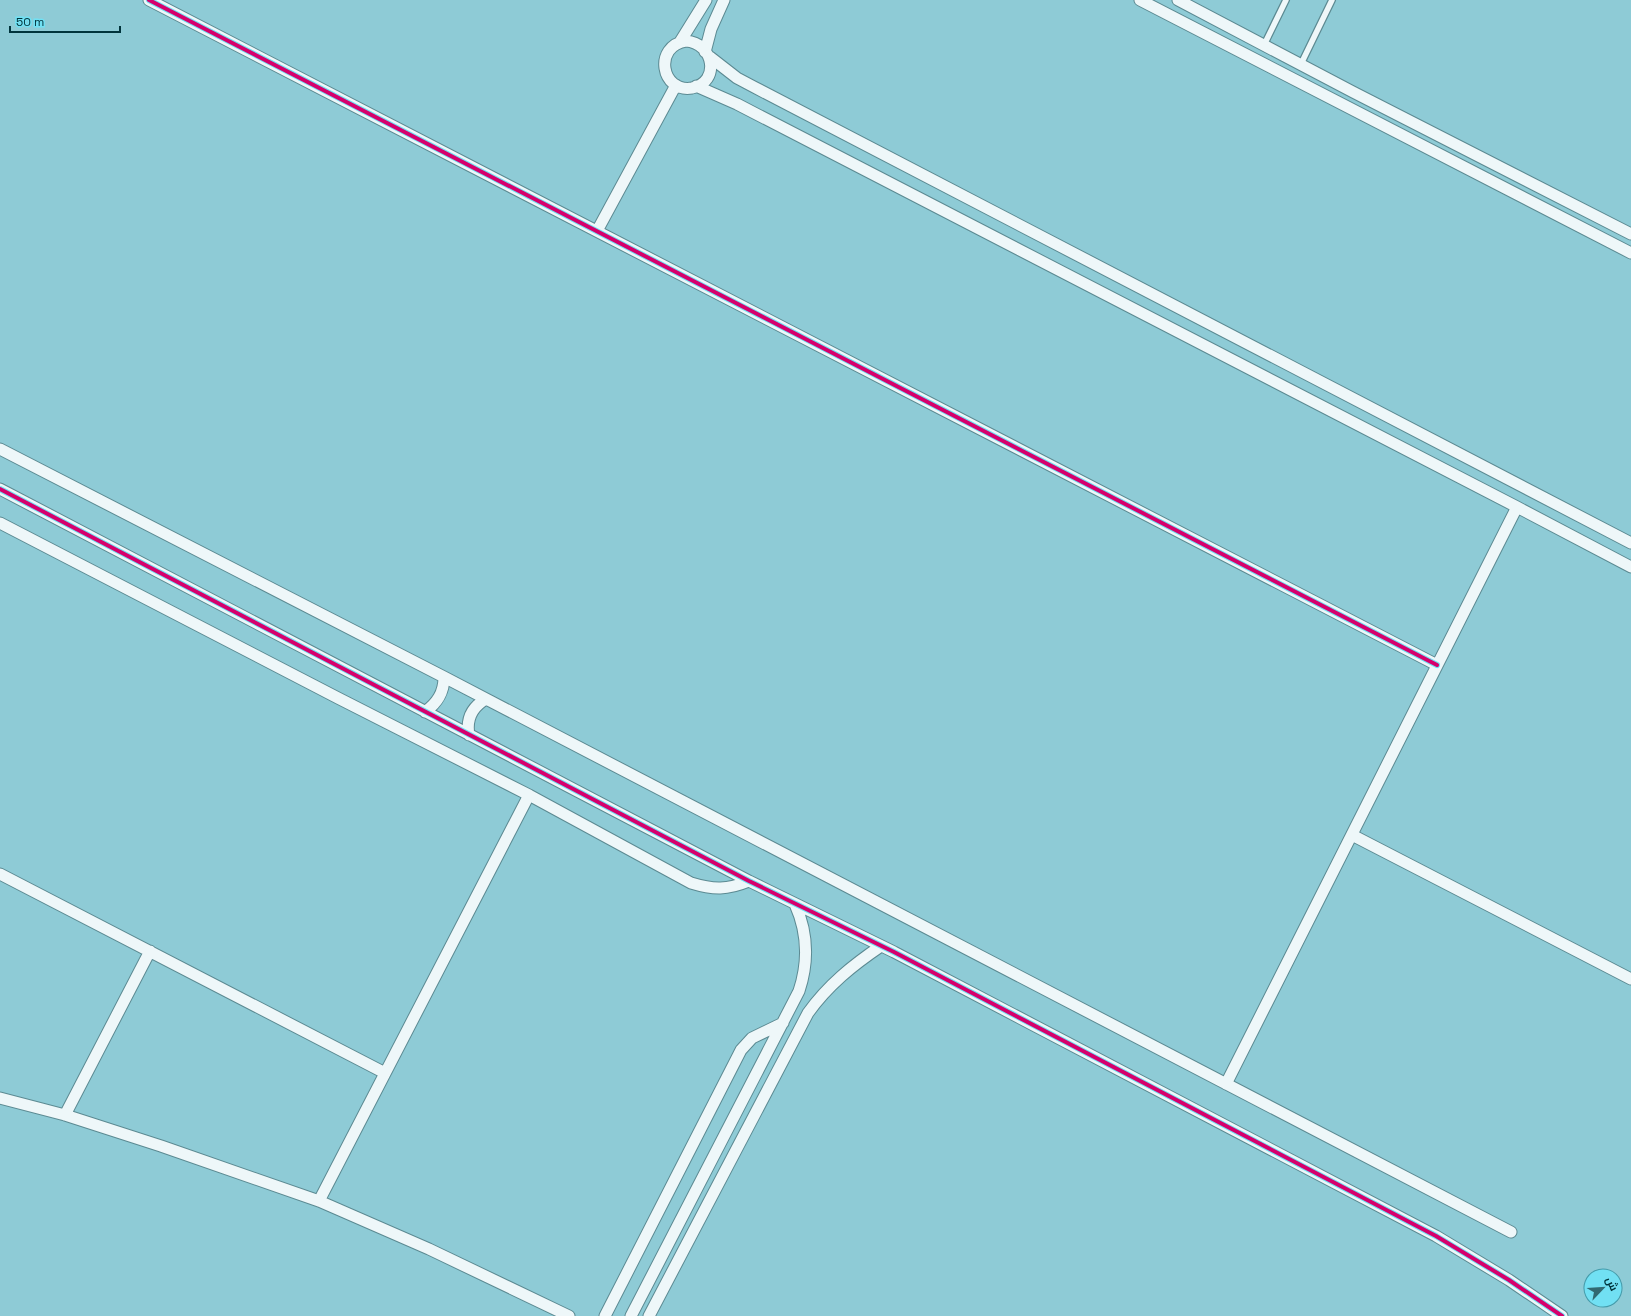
<svg xmlns="http://www.w3.org/2000/svg" width="1631" height="1316" font-family="'Space Grotesk',Cairo,sans-serif">
	<rect width="100%" height="100%" fill="#8ecbd6"/>
	<g fill="none" stroke-linecap="round" stroke-linejoin="round">
		<defs>
			<path id="service" d="M 1264,45 L 1286,0
				M 1301,64 L 1332,0"/>
			<path id="minor" d="M 149,0 L 1437,665
				M 1140,0 L 1631,253
				M 1178,0 L 1353,92 L 1631,234
				M 686,41 C 714,43 721,82 692,88 C 661,93 653,46 686,41 Z
				M 680,42 L 706,0
				M 705,52 L 711,29 L 724,0
				M 710,57 L 737,78 L 754,87 L 1631,543
				M 696,86 L 737,104 L 1517,507 L 1631,567
				M 597,231 L 676,85
				M 0,449 L 444,677 L 1511,1232
				M 0,489 L 749,881 L 894,952 L 1436,1236 L 1509,1280 L 1562,1316
				M 0,523 L 338,698 L 529,795 L 691,883 C 714,890 727,890 749,881
				M 425,712 C 437,703 444,693 444,677
				M 469,735 C 466,719 472,707 486,699
				M 1352,835 L 1631,979
				M 0,874 L 385,1073
				M 1226,1084 L 1517,507
				M 0,1098 L 65,1115 L 161,1146 L 319,1201 L 429,1249 L 569,1316
				M 65,1115 L 150,951
				M 319,1201 L 529,795
				M 605,1316 L 741,1050 L 752,1038 L 783,1023
				M 631,1316 L 799,991 C 809,961 808,933 795,904
				M 649,1316 L 808,1013 C 828,985 853,965 881,946"/>
		</defs>
		<use href="#service" stroke="#5c8a92" stroke-width="8"/>
		<use href="#minor" stroke="#5c8a92" stroke-width="13"/>
		<use href="#service" stroke="#eef7f9" stroke-width="5.5"/>
		<use href="#minor" stroke="#eef7f9" stroke-width="11"/>
		<defs>
			<path id="cycleway" d="M 149,0 L 1437,665
				M 0,489 L 749,881 L 894,952 L 1436,1236 L 1509,1280 L 1562,1316"/>
		</defs>
		<use href="#cycleway" stroke="#71e0f3" stroke-width="6"/>
		<use href="#cycleway" stroke="#d6006c" stroke-width="4"/>
	</g>
	<g transform="translate(1603 1288) rotate(65)"><circle r="19" fill="#71e0f3" stroke="#449baa"/>
	<path d="M0-3L7 15L0 10L-7 15Z" fill="#326972"/>
	<text y="-6" font-size="11" font-weight="bold" text-anchor="middle" fill="#00343c">ش</text>
	</g>
	<path d="M10 26v6h110v-6" fill="none" stroke="#00343c" stroke-width="2"/>
	<text x="16" y="26" font-size="12" fill="#00343c" stroke="#71e0f3" stroke-width="3" paint-order="stroke">50 m</text>
</svg>
